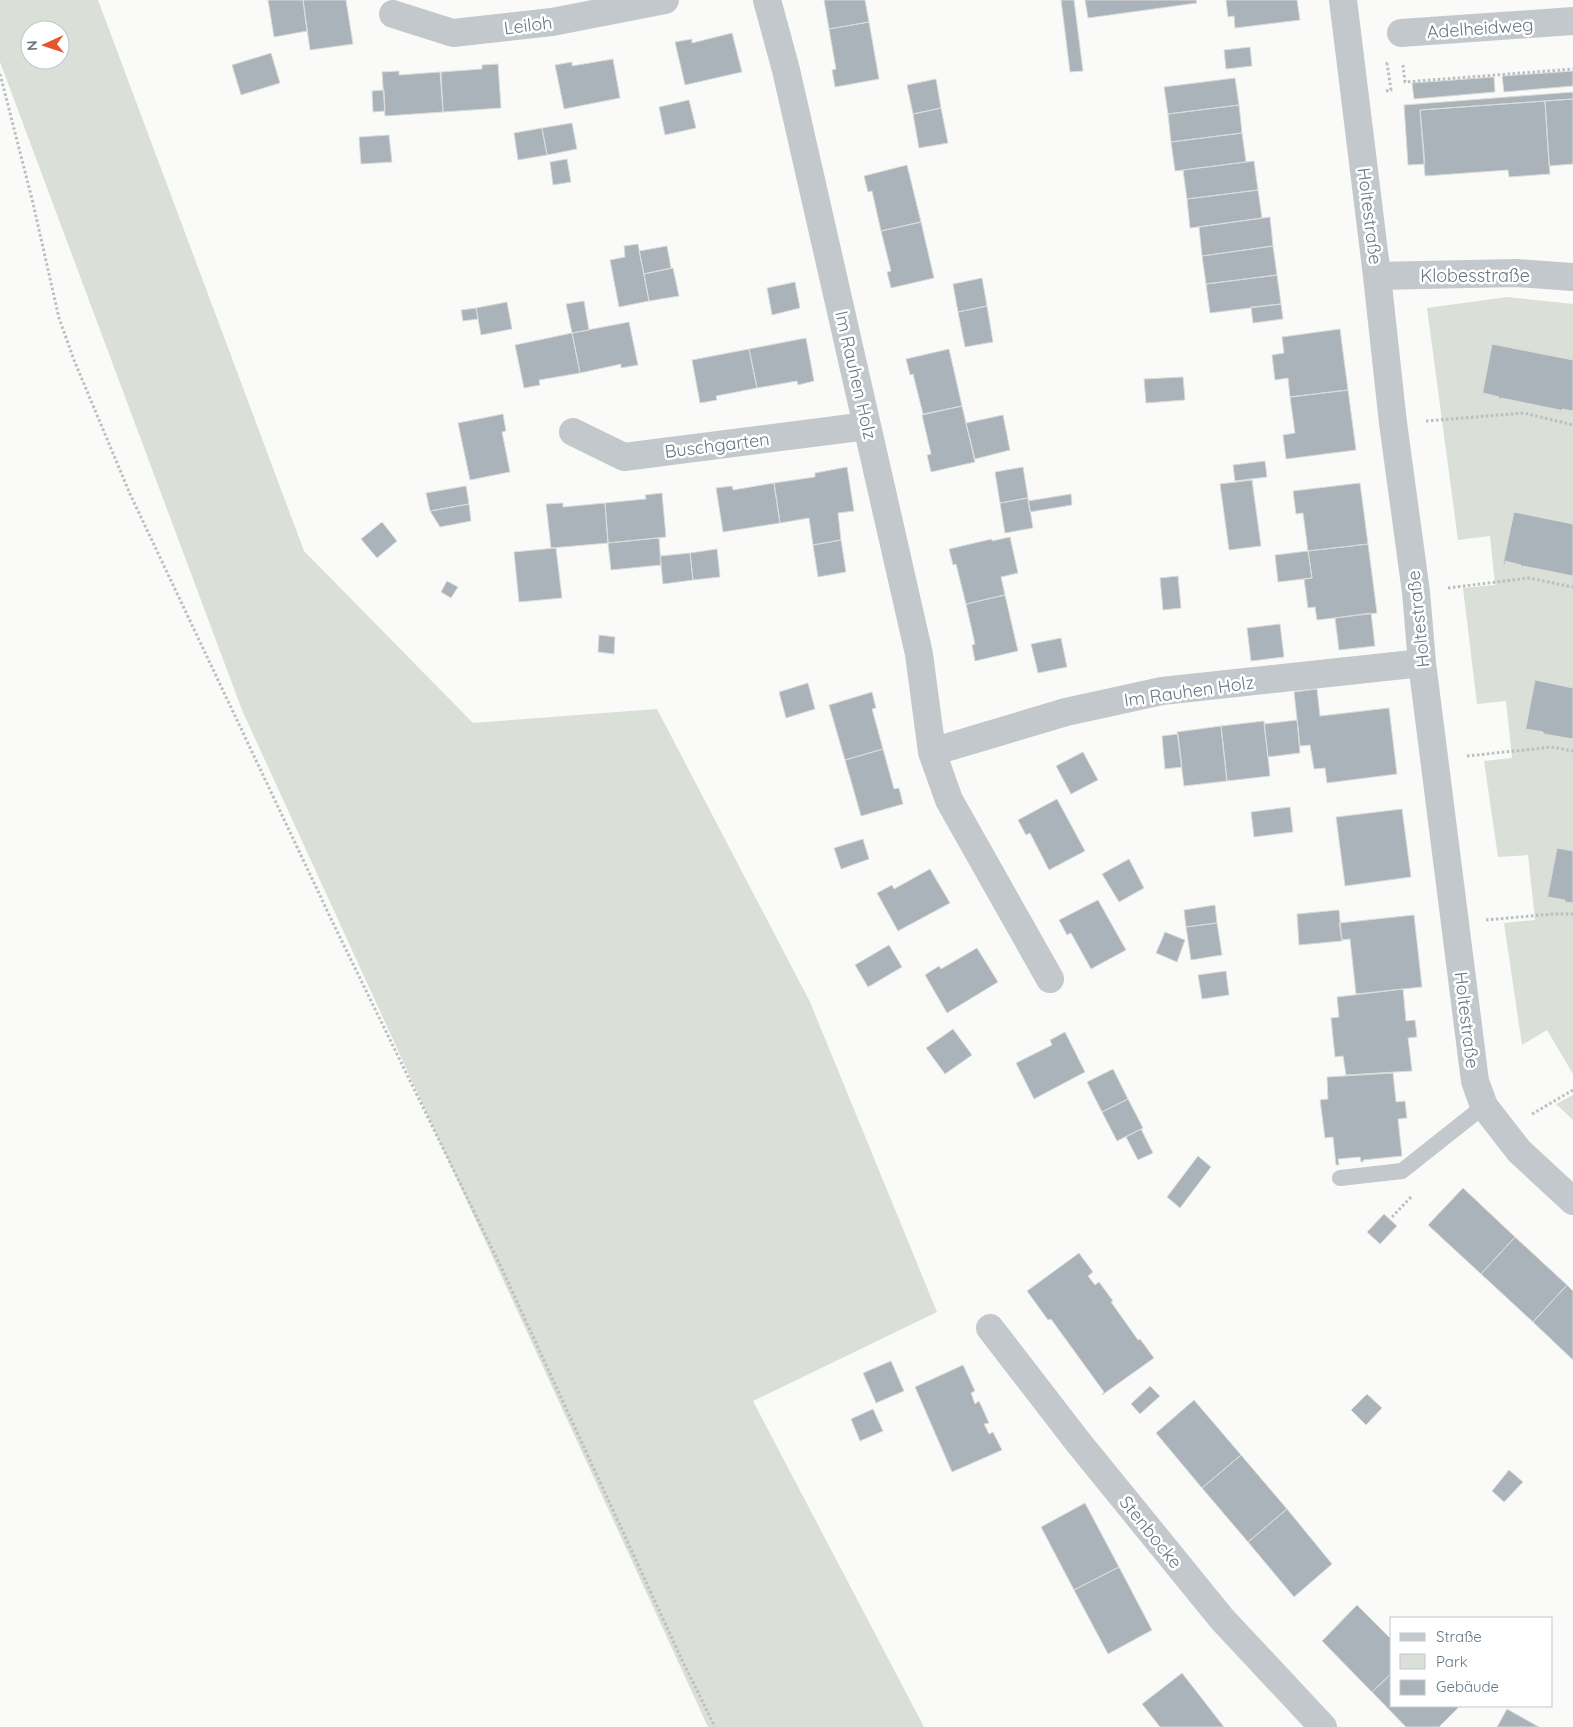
<svg xmlns="http://www.w3.org/2000/svg" width="1573" height="1727" font-family="Quicksand,sans-serif">
	<rect width="100%" height="100%" fill="#fafaf8"/>
	<path fill="#dadfd7" fill-rule="evenodd" d="M 0,0 L 98,0 L 304,551 L 473,723 L 657,709 L 810,1002 L 937,1312 L 753,1401 L 924,1727 L 708,1727 L 242,710 L 0,62 ZM 30,30 L 60,30 L 60,60 L 30,60 Z
		M 1507,297 L 1573,304 L 1573,1074 L 1547,1030 L 1522,1045 L 1504,923 L 1535,920 L 1528,855 L 1498,857 L 1484,761 L 1512,758 L 1506,701 L 1477,704 L 1463,588 L 1495,585 L 1490,536 L 1458,540 L 1427,308 Z
		M 1573,1095 L 1573,1120 L 1556,1104 Z"/>
	<path fill="#aab3b9" stroke="#dcdcda" d="M 268,0 L 303,0 L 307,31 L 274,37 Z
		M 303,0 L 346,0 L 353,44 L 310,50 Z
		M 824,0 L 865,0 L 869,22 L 829,29 Z
		M 1061,0 L 1074,0 L 1083,71 L 1070,72 Z
		M 1085,0 L 1196,0 L 1197,3 L 1088,18 Z
		M 1226,0 L 1297,0 L 1300,20 L 1235,28 L 1234,16 L 1228,17 Z
		M 869,22 L 879,79 L 835,87 L 832,70 L 836,69 L 829,29 Z
		M 732,33 L 742,72 L 685,85 L 675,42 L 692,39 L 692,43 Z
		M 1250,47 L 1252,66 L 1226,69 L 1224,50 Z
		M 271,53 L 280,83 L 241,95 L 232,65 Z
		M 613,59 L 620,98 L 564,109 L 555,65 L 572,62 L 572,66 Z
		M 498,64 L 501,108 L 443,112 L 441,72 L 482,69 L 482,65 Z
		M 399,71 L 399,75 L 440,72 L 443,112 L 385,116 L 382,72 Z
		M 1573,71 L 1573,86 L 1504,92 L 1502,76 Z
		M 1494,77 L 1495,92 L 1414,99 L 1412,83 Z
		M 1235,78 L 1239,105 L 1168,114 L 1164,87 Z
		M 936,79 L 941,108 L 913,114 L 907,85 Z
		M 384,90 L 385,111 L 373,112 L 372,91 Z
		M 1573,92 L 1573,99 L 1420,110 L 1425,164 L 1408,165 L 1404,105 Z
		M 1573,99 L 1573,164 L 1549,166 L 1545,101 Z
		M 689,100 L 696,128 L 665,135 L 659,107 Z
		M 1545,101 L 1550,174 L 1509,177 L 1508,170 L 1425,176 L 1420,110 Z
		M 1239,105 L 1242,133 L 1171,142 L 1168,114 Z
		M 941,108 L 948,143 L 919,148 L 913,114 Z
		M 572,123 L 577,149 L 547,155 L 542,128 Z
		M 542,128 L 547,155 L 518,160 L 514,133 Z
		M 1242,133 L 1246,162 L 1175,171 L 1171,142 Z
		M 389,135 L 392,162 L 361,164 L 359,137 Z
		M 567,159 L 571,182 L 553,185 L 550,162 Z
		M 1254,161 L 1258,190 L 1187,199 L 1183,170 Z
		M 907,165 L 921,222 L 881,231 L 872,191 L 868,192 L 864,176 Z
		M 1258,190 L 1262,218 L 1190,228 L 1187,199 Z
		M 1270,217 L 1273,246 L 1202,256 L 1199,227 Z
		M 921,222 L 934,278 L 891,288 L 887,272 L 891,271 L 881,231 Z
		M 638,244 L 649,301 L 619,307 L 610,260 L 625,257 L 624,246 Z
		M 667,246 L 671,268 L 644,274 L 639,251 Z
		M 1273,246 L 1277,275 L 1206,284 L 1202,256 Z
		M 673,268 L 679,296 L 649,301 L 644,274 Z
		M 1277,275 L 1281,304 L 1210,313 L 1206,284 Z
		M 982,278 L 987,306 L 958,312 L 953,284 Z
		M 795,282 L 800,308 L 772,315 L 767,288 Z
		M 584,301 L 589,330 L 572,333 L 566,304 Z
		M 507,302 L 512,329 L 481,335 L 476,308 Z
		M 1281,304 L 1283,319 L 1253,323 L 1251,307 Z
		M 987,306 L 993,342 L 965,347 L 958,312 Z
		M 476,308 L 478,319 L 463,321 L 461,310 Z
		M 629,322 L 638,365 L 621,368 L 621,364 L 580,373 L 572,333 Z
		M 1340,329 L 1348,390 L 1290,397 L 1288,378 L 1275,380 L 1272,355 L 1284,353 L 1282,337 Z
		M 572,333 L 580,373 L 539,380 L 540,385 L 524,388 L 515,345 Z
		M 806,338 L 814,381 L 798,385 L 797,381 L 757,388 L 749,349 Z
		M 1492,344 L 1573,360 L 1573,411 L 1562,409 L 1561,412 L 1560,410 L 1501,398 L 1499,400 L 1499,397 L 1483,393 L 1483,397 L 1482,396 Z
		M 749,349 L 757,388 L 716,396 L 717,400 L 700,403 L 692,360 Z
		M 949,349 L 962,406 L 923,414 L 913,374 L 910,375 L 906,359 Z
		M 1183,377 L 1185,400 L 1146,403 L 1144,379 Z
		M 1348,390 L 1356,450 L 1286,459 L 1283,435 L 1295,433 L 1290,397 Z
		M 962,406 L 975,462 L 931,472 L 927,455 L 931,454 L 922,415 Z
		M 503,414 L 506,431 L 502,432 L 510,472 L 470,480 L 458,423 Z
		M 1003,415 L 1010,450 L 975,459 L 966,423 Z
		M 1265,461 L 1267,477 L 1235,481 L 1233,465 Z
		M 847,467 L 854,511 L 838,513 L 841,540 L 813,545 L 809,518 L 780,523 L 774,483 L 815,477 L 815,473 Z
		M 1023,467 L 1028,498 L 1000,503 L 995,472 Z
		M 1252,480 L 1261,546 L 1229,550 L 1220,484 Z
		M 774,483 L 780,523 L 723,532 L 716,488 L 732,486 L 733,490 Z
		M 1360,483 L 1368,544 L 1308,551 L 1303,513 L 1296,514 L 1293,491 Z
		M 466,486 L 469,504 L 430,511 L 426,493 Z
		M 662,493 L 666,537 L 608,543 L 605,503 L 646,499 L 645,495 Z
		M 1071,494 L 1072,505 L 1030,512 L 1028,501 Z
		M 1028,498 L 1033,528 L 1005,533 L 1000,503 Z
		M 563,503 L 563,507 L 605,503 L 608,543 L 551,548 L 546,504 Z
		M 469,504 L 471,521 L 440,527 L 430,511 Z
		M 1514,512 L 1573,524 L 1573,576 L 1523,566 L 1522,568 L 1521,565 L 1505,561 L 1505,565 L 1503,564 Z
		M 382,522 L 397,541 L 377,558 L 361,539 Z
		M 1010,537 L 1018,573 L 1001,577 L 1005,595 L 966,604 L 956,564 L 953,565 L 949,549 L 992,539 L 992,541 Z
		M 659,538 L 661,565 L 611,570 L 608,543 Z
		M 841,540 L 846,572 L 818,577 L 813,545 Z
		M 1368,544 L 1377,613 L 1317,620 L 1315,607 L 1308,608 L 1304,579 L 1312,578 L 1308,551 Z
		M 556,548 L 562,598 L 519,602 L 514,552 Z
		M 717,549 L 720,577 L 693,580 L 690,553 Z
		M 1308,551 L 1312,578 L 1278,582 L 1275,555 Z
		M 690,553 L 693,580 L 663,584 L 660,556 Z
		M 1178,576 L 1181,608 L 1163,610 L 1160,578 Z
		M 447,581 L 458,587 L 451,598 L 441,592 Z
		M 1005,595 L 1018,651 L 975,661 L 972,645 L 975,644 L 966,604 Z
		M 1371,613 L 1375,646 L 1339,650 L 1335,618 Z
		M 1280,624 L 1284,657 L 1251,661 L 1247,628 Z
		M 599,635 L 615,637 L 614,654 L 598,652 Z
		M 1061,638 L 1067,667 L 1038,673 L 1031,644 Z
		M 1535,680 L 1573,688 L 1573,739 L 1544,734 L 1544,736 L 1543,732 L 1527,729 L 1526,733 L 1525,732 Z
		M 808,683 L 815,709 L 786,718 L 779,692 Z
		M 1317,689 L 1320,716 L 1389,708 L 1397,774 L 1327,783 L 1325,768 L 1314,769 L 1310,745 L 1300,746 L 1294,692 Z
		M 872,692 L 876,708 L 872,709 L 883,749 L 845,760 L 829,705 Z
		M 1297,720 L 1300,753 L 1268,757 L 1264,724 Z
		M 1264,721 L 1270,776 L 1227,781 L 1221,726 Z
		M 1221,726 L 1227,781 L 1184,786 L 1177,732 Z
		M 1178,734 L 1182,767 L 1165,769 L 1162,736 Z
		M 883,749 L 894,789 L 899,788 L 903,804 L 861,816 L 845,760 Z
		M 1083,752 L 1098,780 L 1071,794 L 1056,766 Z
		M 1057,799 L 1085,851 L 1049,870 L 1030,833 L 1026,835 L 1018,820 Z
		M 1290,807 L 1293,832 L 1254,837 L 1251,812 Z
		M 1402,809 L 1411,877 L 1345,886 L 1336,817 Z
		M 863,839 L 869,859 L 841,869 L 834,848 Z
		M 1557,848 L 1573,851 L 1573,903 L 1566,902 L 1565,904 L 1565,900 L 1548,897 L 1547,900 Z
		M 1129,859 L 1144,888 L 1119,902 L 1102,874 Z
		M 930,869 L 950,903 L 898,931 L 877,893 L 892,885 L 894,889 Z
		M 1098,900 L 1126,950 L 1091,969 L 1071,933 L 1067,935 L 1059,920 Z
		M 1215,905 L 1217,923 L 1186,927 L 1184,910 Z
		M 1339,910 L 1342,941 L 1299,945 L 1297,914 Z
		M 1414,915 L 1422,987 L 1356,994 L 1350,939 L 1342,940 L 1339,923 Z
		M 1217,923 L 1222,955 L 1191,960 L 1186,927 Z
		M 1165,932 L 1185,940 L 1177,962 L 1156,953 Z
		M 889,945 L 902,967 L 868,987 L 855,965 Z
		M 977,948 L 998,982 L 947,1013 L 925,975 L 939,966 L 941,969 Z
		M 1226,971 L 1229,995 L 1202,999 L 1198,975 Z
		M 1403,989 L 1406,1021 L 1415,1020 L 1417,1037 L 1408,1038 L 1412,1071 L 1346,1075 L 1343,1056 L 1335,1057 L 1331,1018 L 1339,1017 L 1337,997 Z
		M 953,1029 L 972,1055 L 945,1074 L 926,1048 Z
		M 1065,1032 L 1085,1072 L 1034,1099 L 1016,1063 L 1052,1045 L 1050,1040 Z
		M 1113,1069 L 1128,1099 L 1102,1112 L 1087,1082 Z
		M 1393,1073 L 1396,1102 L 1405,1101 L 1407,1118 L 1398,1119 L 1402,1156 L 1363,1160 L 1363,1162 L 1361,1162 L 1360,1157 L 1338,1159 L 1339,1165 L 1336,1165 L 1333,1137 L 1325,1138 L 1320,1100 L 1328,1099 L 1327,1077 Z
		M 1128,1099 L 1143,1128 L 1117,1141 L 1102,1112 Z
		M 1141,1129 L 1153,1153 L 1138,1160 L 1126,1137 Z
		M 1198,1156 L 1211,1167 L 1180,1208 L 1167,1197 Z
		M 1463,1188 L 1515,1237 L 1481,1274 L 1428,1225 Z
		M 1384,1214 L 1397,1226 L 1380,1244 L 1367,1232 Z
		M 1515,1237 L 1567,1285 L 1533,1322 L 1481,1274 Z
		M 1079,1253 L 1093,1272 L 1088,1276 L 1095,1285 L 1099,1282 L 1113,1301 L 1111,1302 L 1138,1340 L 1140,1339 L 1154,1358 L 1102,1395 L 1104,1392 L 1051,1319 L 1048,1320 L 1027,1291 Z
		M 1567,1285 L 1573,1291 L 1573,1360 L 1533,1322 Z
		M 891,1361 L 904,1391 L 876,1403 L 863,1373 Z
		M 963,1365 L 975,1391 L 971,1393 L 975,1404 L 979,1401 L 989,1423 L 984,1424 L 989,1434 L 993,1432 L 1002,1450 L 952,1472 L 915,1387 Z
		M 1150,1386 L 1160,1396 L 1140,1414 L 1131,1404 Z
		M 1367,1394 L 1382,1408 L 1366,1425 L 1351,1410 Z
		M 1194,1400 L 1241,1455 L 1202,1488 L 1156,1433 Z
		M 873,1409 L 883,1431 L 860,1441 L 851,1419 Z
		M 1241,1455 L 1287,1509 L 1248,1542 L 1202,1488 Z
		M 1509,1470 L 1523,1482 L 1504,1502 L 1492,1491 Z
		M 1085,1503 L 1119,1567 L 1074,1590 L 1041,1527 Z
		M 1287,1509 L 1332,1564 L 1294,1597 L 1248,1542 Z
		M 1119,1567 L 1152,1630 L 1108,1654 L 1074,1590 Z
		M 1357,1605 L 1392,1640 L 1392,1673 L 1372,1692 L 1322,1641 Z
		M 1182,1673 L 1224,1727 L 1160,1727 L 1142,1704 Z
		M 1392,1673 L 1392,1706 L 1456,1706 L 1458,1708 L 1439,1727 L 1406,1727 L 1372,1692 Z
		M 1507,1709 L 1539,1727 L 1497,1727 Z"/>
	<g fill="none" stroke-linecap="round" stroke-linejoin="round">
		<path stroke="#bbbfc2" stroke-width="3" stroke-dasharray="2.5 2.5" stroke-linecap="butt" d="M 1403,65 L 1405,82 L 1573,69
			M 0,74 L 32,199 L 59,318 L 74,360 L 130,494 L 333,923 L 501,1267 L 681,1658 L 715,1727
			M 1386,91 L 1391,90 L 1387,63 L 1389,63
			M 1426,421 L 1524,413 L 1573,425
			M 1448,588 L 1529,578 L 1573,587
			M 1467,756 L 1552,747 L 1573,751
			M 1486,920 L 1553,914 L 1573,914
			M 1532,1114 L 1573,1090
			M 1392,1217 L 1411,1197"/>
		<path stroke="#c3c8cc" stroke-width="16" d="M 1340,1178 L 1402,1171 L 1484,1106"/>
		<path stroke="#c3c8cc" stroke-width="28" d="M 767,0 L 786,70 L 919,654 L 932,752 L 949,800 L 1050,979
			M 1343,0 L 1377,276 L 1393,423 L 1416,592 L 1422,663 L 1475,1081 L 1484,1106 L 1519,1151 L 1573,1201
			M 393,14 L 453,33 L 552,22 L 665,0
			M 1401,33 L 1573,21
			M 1377,276 L 1516,273 L 1573,277
			M 573,432 L 624,457 L 867,426
			M 932,752 L 1066,712 L 1162,691 L 1422,663
			M 990,1328 L 1078,1442 L 1222,1619 L 1323,1727"/>
	</g>
	<g text-anchor="middle" dominant-baseline="central" stroke-width="5" stroke-linejoin="round" paint-order="stroke">
		<g font-size="18" fill="#657683" stroke="#fff">
			<text transform="translate(528 25) rotate(-7)">Leiloh</text>
			<text transform="translate(1480 28) rotate(-4)">Adelheidweg</text>
			<text transform="translate(1370 216) rotate(83)">Holtestraße</text>
			<text x="1475" y="275">Klobesstraße</text>
			<text transform="translate(856 375) rotate(77)">Im Rauhen Holz</text>
			<text transform="translate(717 445) rotate(-7)">Buschgarten</text>
			<text transform="translate(1418 619) rotate(-96)">Holtestraße</text>
			<text transform="translate(1189 691) rotate(-8)">Im Rauhen Holz</text>
			<text transform="translate(1467 1020) rotate(83)">Holtestraße</text>
			<text transform="translate(1151 1532) rotate(51)">Stenbocke</text>
		</g>
	</g>
	<rect x="1390" y="1617" width="162" height="90" fill="#ffffff" stroke="#c1c8cd"/>
	<rect x="1400" y="1633" width="25" height="8" fill="#c3c8cc" stroke="#c1c8cd"/>
	<text x="1436" y="1642" font-size="15" fill="#657683">Straße</text>
	<rect x="1400" y="1654" width="25" height="15" fill="#dadfd7" stroke="#c1c8cd"/>
	<text x="1436" y="1667" font-size="15" fill="#657683">Park</text>
	<rect x="1400" y="1680" width="25" height="15" fill="#aab3b9" stroke="#c1c8cd"/>
	<text x="1436" y="1692" font-size="15" fill="#657683">Gebäude</text>
	<g transform="translate(45 45) rotate(267)"><circle r="24" fill="#ffffff" stroke="#c1c8cd"/>
	<path d="M0-4L9 19L0 12L-9 19Z" fill="#e4572e"/>
	<text y="-8" font-size="14" font-weight="bold" text-anchor="middle" fill="#657683">N</text>
	</g>
</svg>
